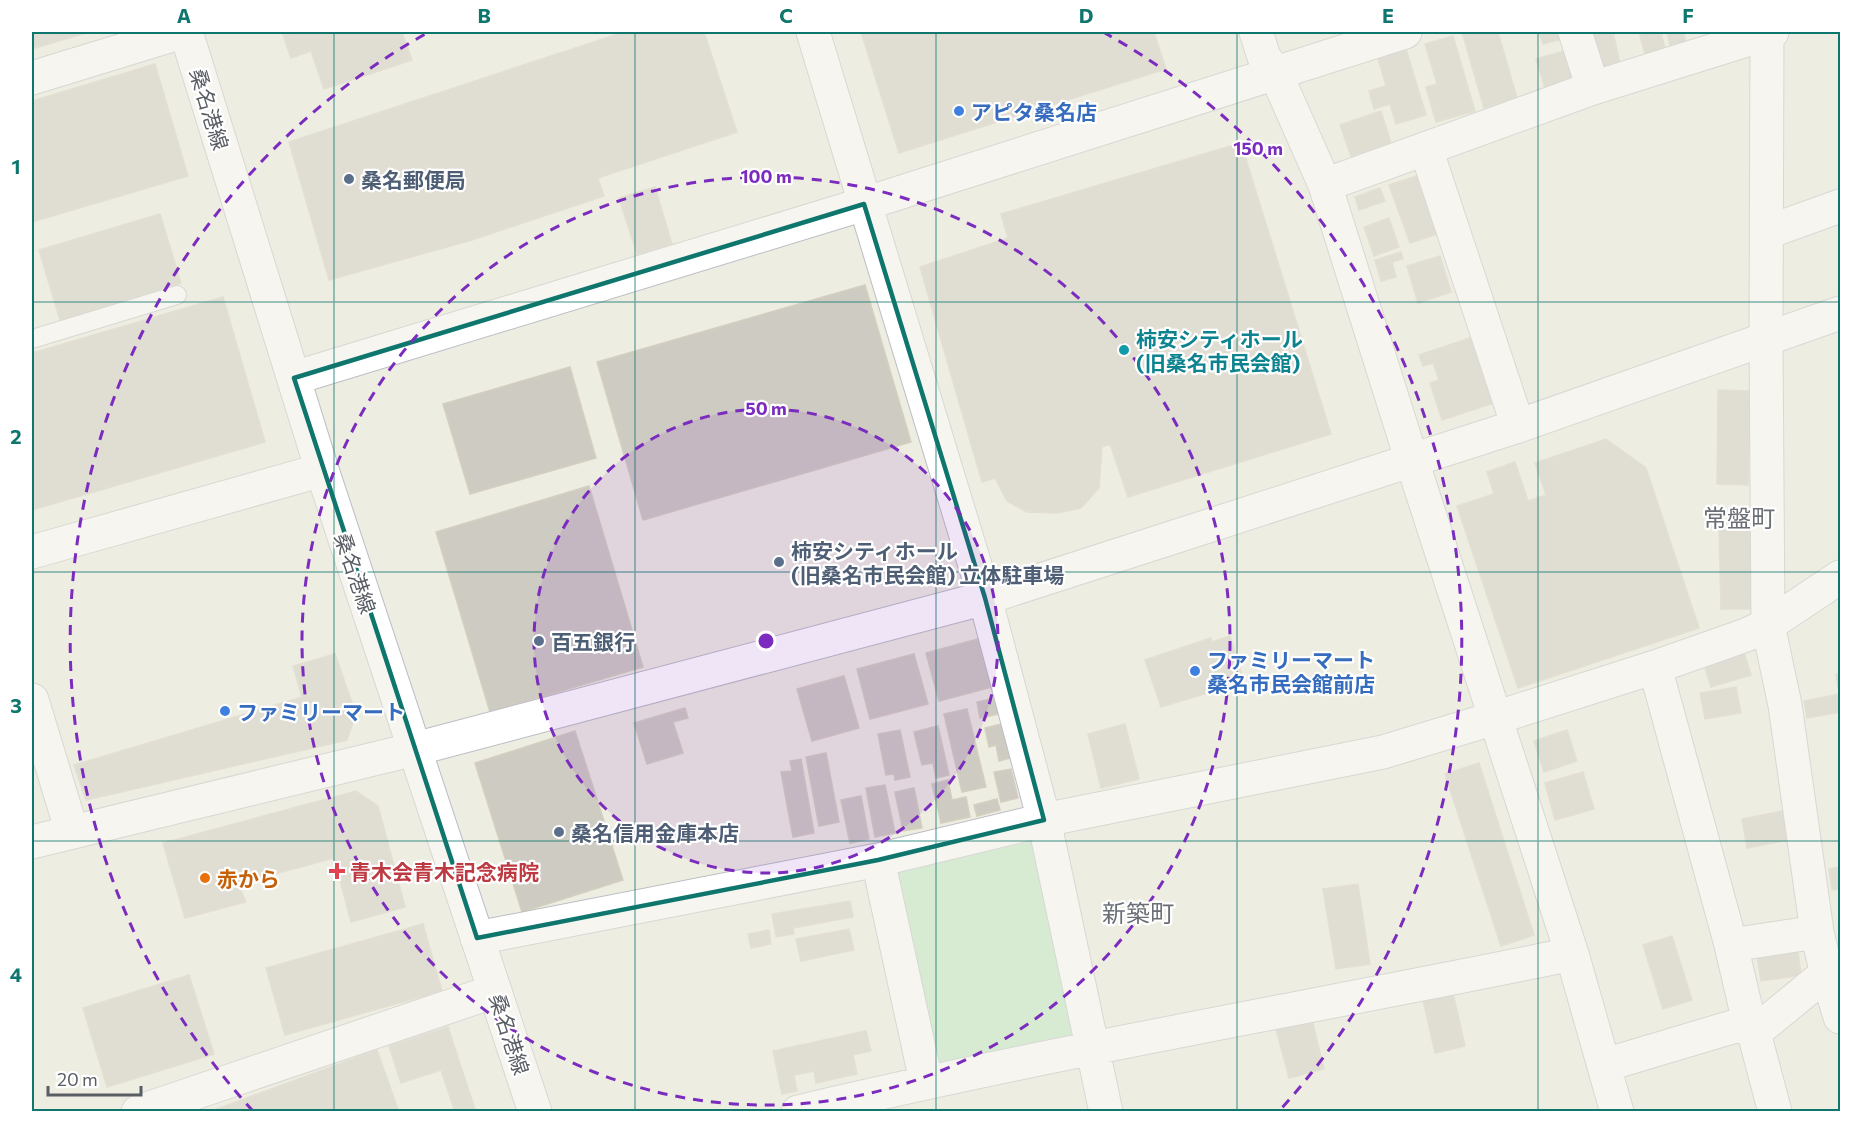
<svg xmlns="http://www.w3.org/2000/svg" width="1872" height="1143" font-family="Commissioner,'Noto Sans JP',sans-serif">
	<rect width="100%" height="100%" fill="#eeede1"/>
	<path fill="#bae9bf" d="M 1036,841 L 1077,1036 L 933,1065 L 893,871 Z"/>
	<path fill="#cecbc2" stroke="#d4cfbe" stroke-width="1.5" d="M 32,32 L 89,32 L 32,49 Z
		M 294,32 L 402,32 L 412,60 L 324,89 L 311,51 L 291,58 L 283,35 Z
		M 624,32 L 704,32 L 737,132 L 598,178 L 604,196 L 472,240 L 329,280 L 289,142 Z
		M 861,32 L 1154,32 L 1166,69 L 899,153 Z
		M 1462,32 L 1498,32 L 1517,98 L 1484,108 Z
		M 1539,32 L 1564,32 L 1566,38 L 1543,44 Z
		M 1601,32 L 1613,32 L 1620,64 L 1600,68 L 1592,33 Z
		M 1639,32 L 1661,32 L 1665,49 L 1645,54 Z
		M 1667,32 L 1683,32 L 1687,46 L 1671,49 Z
		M 1453,36 L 1475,111 L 1436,122 L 1426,87 L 1437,84 L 1425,44 Z
		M 1406,49 L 1426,115 L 1396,124 L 1390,104 L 1374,109 L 1369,91 L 1386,86 L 1378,58 Z
		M 1571,49 L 1580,78 L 1545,88 L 1536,59 Z
		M 155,64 L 188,176 L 32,222 L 32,101 Z
		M 1381,111 L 1391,143 L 1351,156 L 1340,125 Z
		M 1241,143 L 1331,434 L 1128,497 L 1110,444 L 1102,447 L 1099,488 L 1081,508 L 1057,513 L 1027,512 L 1007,501 L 995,478 L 982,482 L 920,267 L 1008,238 L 1001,214 Z
		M 1420,175 L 1440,233 L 1410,243 L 1389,185 Z
		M 655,187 L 672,244 L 637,254 L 619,198 Z
		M 1380,188 L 1385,201 L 1359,210 L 1355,197 Z
		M 160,214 L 181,283 L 60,320 L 39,250 Z
		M 1389,218 L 1399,247 L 1374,256 L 1364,227 Z
		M 1401,252 L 1403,259 L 1392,262 L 1396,277 L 1381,281 L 1375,260 Z
		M 1440,256 L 1451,292 L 1418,303 L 1407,266 Z
		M 865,285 L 911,442 L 643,520 L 597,362 Z
		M 223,297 L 265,442 L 32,510 L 32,353 Z
		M 1476,336 L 1497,402 L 1442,420 L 1430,383 L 1439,380 L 1433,363 L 1423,366 L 1419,355 Z
		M 570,367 L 596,458 L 470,494 L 443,404 Z
		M 1718,390 L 1750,391 L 1748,485 L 1717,484 Z
		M 1606,439 L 1646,468 L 1699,628 L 1518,688 L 1457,506 L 1494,494 L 1487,472 L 1515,462 L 1528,501 L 1546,495 L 1535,463 Z
		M 589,486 L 643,667 L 490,712 L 436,532 Z
		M 1751,528 L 1753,609 L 1721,609 L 1719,529 Z
		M 1230,636 L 1244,682 L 1161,707 L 1145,660 L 1211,638 L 1212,642 Z
		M 978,639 L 992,687 L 939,701 L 926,653 Z
		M 1744,652 L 1751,675 L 1711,687 L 1704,664 Z
		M 335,654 L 356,714 L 347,740 L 86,800 L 74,765 L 302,697 L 293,666 Z
		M 914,654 L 928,704 L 870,719 L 857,669 Z
		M 1836,674 L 1840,674 L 1840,688 L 1838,688 Z
		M 844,676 L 859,728 L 812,741 L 797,689 Z
		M 1736,687 L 1741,713 L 1705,719 L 1700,693 Z
		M 1840,694 L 1840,712 L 1807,718 L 1804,701 Z
		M 996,698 L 999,714 L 980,718 L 977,702 Z
		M 685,708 L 688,718 L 673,722 L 683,753 L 647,764 L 634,723 Z
		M 967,709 L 986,787 L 962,792 L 944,714 Z
		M 1002,724 L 1010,758 L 999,761 L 996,745 L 989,747 L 985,728 Z
		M 1125,724 L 1139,779 L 1101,788 L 1088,734 Z
		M 938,726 L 949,775 L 936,778 L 933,763 L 922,765 L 914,732 Z
		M 900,730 L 910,777 L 895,780 L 894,774 L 886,775 L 878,734 Z
		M 1567,730 L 1577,761 L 1544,772 L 1534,741 Z
		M 575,731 L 623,880 L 522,912 L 475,763 Z
		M 826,753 L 839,822 L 819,826 L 806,757 Z
		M 801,759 L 814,833 L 793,837 L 781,772 L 792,771 L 790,761 Z
		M 1479,763 L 1534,935 L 1501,946 L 1445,774 Z
		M 1011,769 L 1018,798 L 1001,802 L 994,772 Z
		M 1583,772 L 1594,809 L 1555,820 L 1545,783 Z
		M 948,780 L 952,800 L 966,797 L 970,817 L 941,823 L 932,784 Z
		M 885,785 L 895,833 L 875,837 L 866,788 Z
		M 914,788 L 922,828 L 903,831 L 895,792 Z
		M 356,791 L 378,806 L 405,907 L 351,922 L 334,858 L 238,884 L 246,902 L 185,918 L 163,843 Z
		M 861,796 L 869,839 L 850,843 L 841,800 Z
		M 997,799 L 1000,810 L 977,816 L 974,805 Z
		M 1782,811 L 1788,840 L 1747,848 L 1742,819 Z
		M 1840,867 L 1840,889 L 1832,890 L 1829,869 Z
		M 1358,884 L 1370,964 L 1336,969 L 1323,889 Z
		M 850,901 L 853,917 L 793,928 L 794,934 L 776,937 L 772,914 Z
		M 423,924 L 442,991 L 285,1035 L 266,968 Z
		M 849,929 L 854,950 L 801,961 L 796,939 Z
		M 769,930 L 771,944 L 751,948 L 748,934 Z
		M 1672,936 L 1692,1000 L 1663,1009 L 1643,945 Z
		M 1797,944 L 1801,975 L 1761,981 L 1756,950 Z
		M 189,975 L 214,1054 L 107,1087 L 83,1008 Z
		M 1453,993 L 1465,1046 L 1435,1053 L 1423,1000 Z
		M 1312,1020 L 1324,1069 L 1289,1078 L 1276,1029 Z
		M 448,1027 L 476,1112 L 455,1112 L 441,1070 L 401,1083 L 389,1046 Z
		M 866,1031 L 871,1051 L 853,1055 L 857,1074 L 816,1083 L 814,1071 L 794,1075 L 797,1091 L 782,1094 L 773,1051 Z
		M 377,1050 L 399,1112 L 215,1112 L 214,1110 Z"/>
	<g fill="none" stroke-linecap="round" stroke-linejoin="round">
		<defs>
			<path id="service" d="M 32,339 L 177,295"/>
			<path id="minor" d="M 813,32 L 985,598 L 1044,820 L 1106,1112
				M 1256,32 L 1264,57 L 1275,72 L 1325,185 L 1412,461 L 1572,954 L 1617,1112
				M 1575,32 L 1593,88
				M 1767,32 L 1766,339 L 1768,625 L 1785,705 L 1817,932 L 1825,966 L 1840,1017
				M 32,78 L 182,32
				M 1426,149 L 1518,426
				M 1325,185 L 1593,88 L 1772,32
				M 1768,232 L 1840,206
				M 294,378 L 864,204 L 1405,32
				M 32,552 L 322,470
				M 1655,667 L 1731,945 L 1749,1022 L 1754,1033 L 1775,1112
				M 32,700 L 72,832
				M 878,860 L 926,1081
				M 477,938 L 878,860 L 1044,820 L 1383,752 L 1495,718 L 1655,667 L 1746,635 L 1768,625 L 1840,577
				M 1731,945 L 1817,932
				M 1754,1033 L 1827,973
				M 1605,1065 L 1749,1022
				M 138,1112 L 495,991
				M 798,1112 C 1055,1051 1314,1007 1572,954"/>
			<path id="tertiary" d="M 32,842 L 415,749 L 985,598 L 1518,426 L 1840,313"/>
			<path id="secondary" d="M 186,32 L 322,470 L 535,1112"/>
		</defs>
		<use href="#service" stroke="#bbbec4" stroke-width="20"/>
		<use href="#minor" stroke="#bbbec4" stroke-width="35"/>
		<use href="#tertiary" stroke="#bbbec4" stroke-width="35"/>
		<use href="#secondary" stroke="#babdc4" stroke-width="35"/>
		<use href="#service" stroke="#fff" stroke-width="18"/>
		<use href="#minor" stroke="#fff" stroke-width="33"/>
		<use href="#tertiary" stroke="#fff" stroke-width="33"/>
		<use href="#secondary" stroke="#fff" stroke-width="33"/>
	</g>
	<path d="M0 0H1872V1143H0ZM 864,204 L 985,598 L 1044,820 L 878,860 L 477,938 L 294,378 Z" fill="#eeede1" fill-opacity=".55" fill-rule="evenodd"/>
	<path fill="none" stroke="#0f766e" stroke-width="4.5" stroke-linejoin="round" d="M 864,204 L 985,598 L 1044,820 L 878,860 L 477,938 L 294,378 Z"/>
	<path fill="none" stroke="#0f766e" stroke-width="1.5" stroke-opacity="0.55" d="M 334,32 L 334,1112M 635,32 L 635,1112M 936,32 L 936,1112M 1237,32 L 1237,1112M 1538,32 L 1538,1112M 32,302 L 1840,302M 32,572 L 1840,572M 32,841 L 1840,841"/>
	<circle cx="766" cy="641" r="232" fill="#7b2cbf" fill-opacity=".12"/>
	<g fill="none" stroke="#7b2cbf" stroke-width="3" stroke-dasharray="10 8">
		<circle cx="766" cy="641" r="232"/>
		<circle cx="766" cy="641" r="464"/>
		<path d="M253 1111A696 696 0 0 1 429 32M1103 32A696 696 0 0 1 1279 1111"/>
	</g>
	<g fill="#3f7fe0" stroke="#fff" stroke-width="2">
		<circle cx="959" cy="111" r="6"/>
		<circle cx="1195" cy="671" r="6"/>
		<circle cx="225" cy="711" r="6"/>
	</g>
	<g fill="#5c6f8a" stroke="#fff" stroke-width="2">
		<circle cx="349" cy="179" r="6"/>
		<circle cx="779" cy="562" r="6"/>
		<circle cx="539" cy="641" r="6"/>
		<circle cx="559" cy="832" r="6"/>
	</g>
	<circle fill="#0f9aa8" stroke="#fff" stroke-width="2" cx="1124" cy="350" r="6"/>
	<path fill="#e0444e" stroke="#fff" stroke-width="2" d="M334 862h6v6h6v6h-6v6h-6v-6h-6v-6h6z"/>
	<circle fill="#e8710a" stroke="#fff" stroke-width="2" cx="205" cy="878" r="6"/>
	<g text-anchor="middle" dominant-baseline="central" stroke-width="4.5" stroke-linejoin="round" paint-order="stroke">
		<g font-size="21" fill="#595d64" stroke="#fff">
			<text transform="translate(210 109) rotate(73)">桑名港線</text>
			<text transform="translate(356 573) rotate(71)">桑名港線</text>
			<text transform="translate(510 1034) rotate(72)">桑名港線</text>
		</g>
		<g font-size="21" font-weight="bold" fill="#366cbe" stroke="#fff" text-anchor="start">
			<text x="971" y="111">アピタ桑名店</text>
			<text x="1207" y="659">ファミリーマート<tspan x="1207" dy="24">桑名市民会館前店</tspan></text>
			<text x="237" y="711">ファミリーマート</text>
		</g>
		<g font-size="21" font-weight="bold" fill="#4e5e75" stroke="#fff" text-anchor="start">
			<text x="361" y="179">桑名郵便局</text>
			<text x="791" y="550">柿安シティホール<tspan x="791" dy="24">(旧桑名市民会館) 立体駐車場</tspan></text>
			<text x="551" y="641">百五銀行</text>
			<text x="571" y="832">桑名信用金庫本店</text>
		</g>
		<g font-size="21" font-weight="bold" fill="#0d838f" stroke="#fff" text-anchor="start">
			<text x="1136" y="338">柿安シティホール<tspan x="1136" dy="24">(旧桑名市民会館)</tspan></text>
		</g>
		<g font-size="21" font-weight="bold" fill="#be3a42" stroke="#fff" text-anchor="start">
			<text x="350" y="871">青木会青木記念病院</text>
		</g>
		<g font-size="21" font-weight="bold" fill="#c56008" stroke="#fff" text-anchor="start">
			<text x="217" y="878">赤から</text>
		</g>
		<g font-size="24" fill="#6a6f76" stroke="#fff">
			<text x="1739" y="517">常盤町</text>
			<text x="1138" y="912">新築町</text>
		</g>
	</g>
	<circle cx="766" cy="641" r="9" fill="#7b2cbf" stroke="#fff" stroke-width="3"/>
	<g font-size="18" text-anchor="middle" font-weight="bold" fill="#7b2cbf" stroke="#fff" stroke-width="4.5" stroke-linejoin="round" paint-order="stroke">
		<text x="1258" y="155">150 m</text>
		<text x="766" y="183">100 m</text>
		<text x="766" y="415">50 m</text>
	</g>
	<rect width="1872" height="1143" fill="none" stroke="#ffffff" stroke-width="66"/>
	<path d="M48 1086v9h93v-9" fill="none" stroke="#595d64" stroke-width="3"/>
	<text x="57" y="1086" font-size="18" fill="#595d64" stroke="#ffffff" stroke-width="4.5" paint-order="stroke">20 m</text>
	<rect x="33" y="33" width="1806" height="1077" fill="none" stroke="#0f766e" stroke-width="2"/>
	<g font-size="20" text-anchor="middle" font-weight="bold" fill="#0f766e">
		<text x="184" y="23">A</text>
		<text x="484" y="23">B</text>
		<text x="786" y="23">C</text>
		<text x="1086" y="23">D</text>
		<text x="1388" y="23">E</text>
		<text x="1688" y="23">F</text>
		<text x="16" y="174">1</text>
		<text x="16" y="444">2</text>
		<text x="16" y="713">3</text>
		<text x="16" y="982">4</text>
	</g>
</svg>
